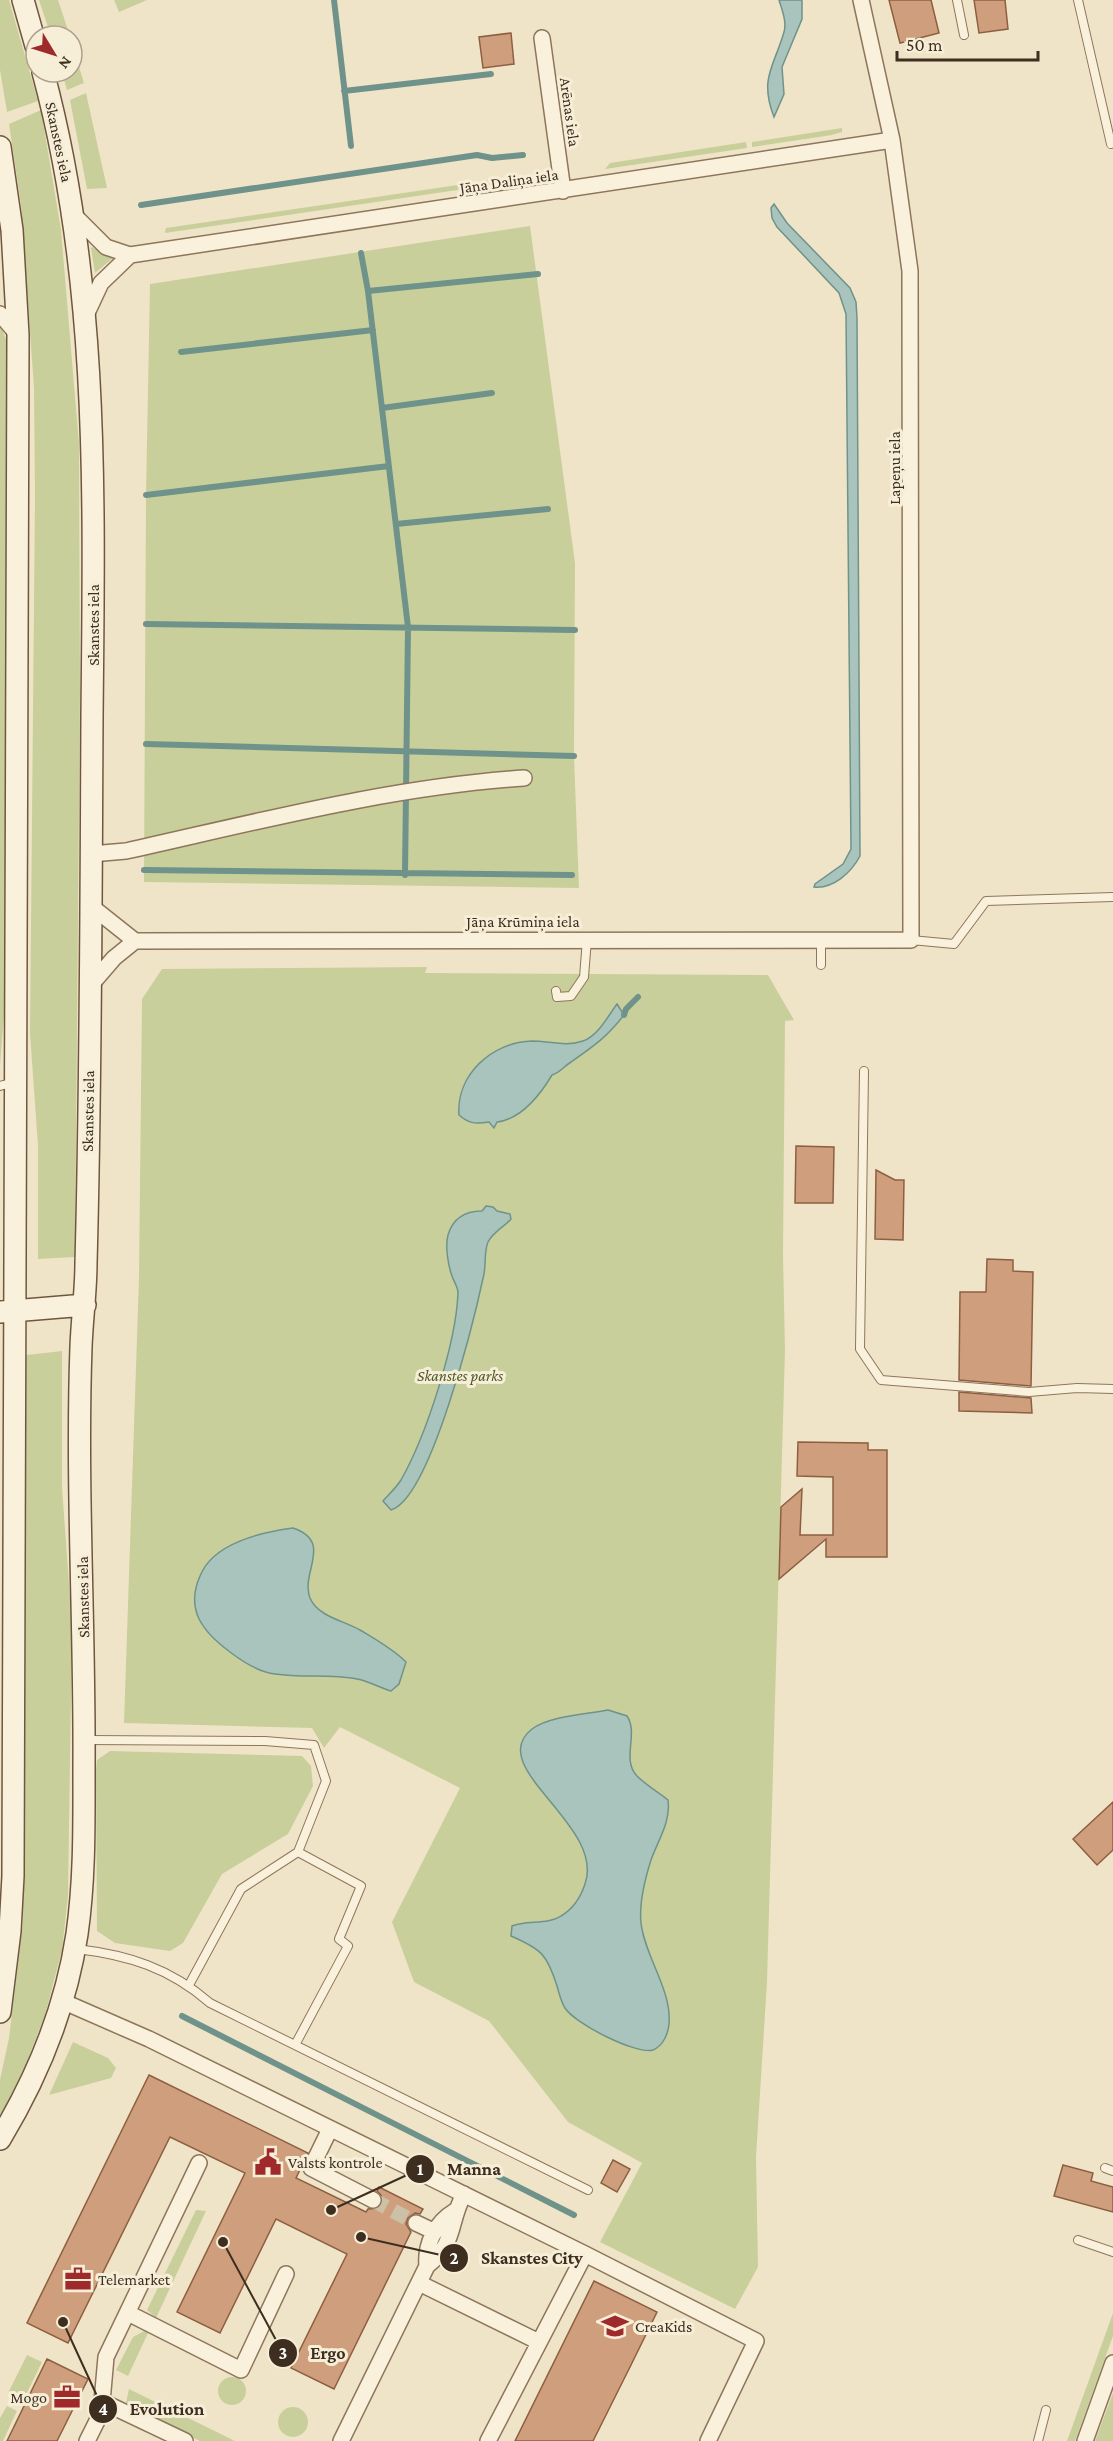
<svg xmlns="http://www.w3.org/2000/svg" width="1113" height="2441" font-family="'Crimson Pro',serif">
	<rect width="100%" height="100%" fill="#f0e4c8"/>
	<path fill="#c9cf9b" d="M 0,0 L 9,0 L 38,101 L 7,112 L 0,70 Z
		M 39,0 L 58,0 L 70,36 L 51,36 Z
		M 114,0 L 147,0 L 119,12 Z
		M 72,44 L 84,83 L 67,90 L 62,72 L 72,72 Z
		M 86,93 L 107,188 L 87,189 L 70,100 Z
		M 41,110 L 61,230 L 79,444 L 80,692 L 75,1257 L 38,1259 L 38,1146 L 30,1033 L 35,496 L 34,388 L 21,205 L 9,124 Z
		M 842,128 L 842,132 L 832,135 L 752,147 L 752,142 Z
		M 746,142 L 747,148 L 605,169 L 610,163 Z
		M 505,178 L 512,182 L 165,233 L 166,228 Z
		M 530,226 L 575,563 L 574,756 L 579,888 L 144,882 L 146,495 L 150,284 Z
		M 92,247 L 113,258 L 95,273 L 91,248 Z
		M 0,324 L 6,339 L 8,445 L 7,976 L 0,1066 Z
		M 427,967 L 425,973 L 768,975 L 794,1020 L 785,1021 L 783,1255 L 785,1350 L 767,1982 L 756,2157 L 758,2267 L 735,2309 L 600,2242 L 642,2163 L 568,2122 L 489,2021 L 414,1982 L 392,1922 L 460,1788 L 340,1727 L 324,1748 L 312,1728 L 124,1723 L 139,1278 L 142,999 L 162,969 Z
		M 62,1351 L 62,1487 L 72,1626 L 68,1896 L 62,1950 L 45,2015 L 21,2077 L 0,2119 L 0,2080 L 9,2038 L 23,1923 L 26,1355 Z
		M 110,1751 L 302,1756 L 311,1766 L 313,1786 L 288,1834 L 222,1874 L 183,1943 L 170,1951 L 115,1943 L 97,1931 L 96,1769 L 97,1760 Z
		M 73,2042 L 108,2058 L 116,2068 L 111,2078 L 49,2095 Z
		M 196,2210 L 206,2211 L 156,2318 L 147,2310 Z
		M 1113,2313 L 1113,2336 L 1075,2441 L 1067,2441 Z
		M 146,2330 L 149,2331 L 128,2376 L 116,2370 L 133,2337 Z
		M 27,2355 L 42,2362 L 23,2401 L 8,2393 Z
		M218 2391a14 14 0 1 1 28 0a14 14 0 1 1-28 0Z
		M 129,2389 L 235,2441 L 200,2441 L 132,2408 L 126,2403 Z
		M 1113,2393 L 1113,2441 L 1095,2441 Z
		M 7,2406 L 17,2411 L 3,2441 L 0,2441 L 0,2418 Z
		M278 2422a15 15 0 1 1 30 0a15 15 0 1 1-30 0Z"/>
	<path fill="#a9c4bc" stroke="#6f938a" stroke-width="1.5" d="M 779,0 L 802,0 L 802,19 L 782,67 L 784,94 L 774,117 C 759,78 774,67 784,32 C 787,22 782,10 779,0 Z
		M 774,204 L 787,223 L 850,288 L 856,302 L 857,318 L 860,856 C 851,873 833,889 814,887 L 815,884 L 843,864 L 851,849 L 846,314 L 839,293 L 777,227 L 772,218 L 771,208 Z
		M 617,1004 L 624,1015 C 607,1037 594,1046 571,1062 C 563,1067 561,1072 552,1075 C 540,1095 522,1119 497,1122 L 494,1128 L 489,1122 C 476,1124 469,1124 459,1115 C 456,1075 492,1042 532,1041 C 549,1041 566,1047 583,1041 C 598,1036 608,1016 617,1004 Z
		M 486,1206 L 493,1207 L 497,1211 L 510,1214 L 511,1219 C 504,1227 493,1232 488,1242 C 484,1252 486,1263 484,1274 C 475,1316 431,1498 391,1510 L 383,1501 C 389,1494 396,1488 401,1480 C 426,1436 456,1344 458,1293 C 458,1287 454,1282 452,1276 C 448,1265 445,1246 448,1235 C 453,1218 466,1211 482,1211 Z
		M 293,1528 C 334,1542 300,1572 310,1598 C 318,1617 345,1621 360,1630 C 375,1639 393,1649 406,1662 L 399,1684 L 391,1691 C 380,1688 369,1681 357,1679 C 330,1674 302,1678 275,1674 C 258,1672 243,1662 230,1652 C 203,1632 185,1610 200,1576 C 213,1543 262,1532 293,1528 Z
		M 608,1710 L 627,1716 C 639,1734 621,1759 637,1776 C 646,1785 658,1792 668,1800 C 671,1822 658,1840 651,1860 C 645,1879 639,1904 641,1923 C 645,1957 672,1990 669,2024 C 668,2034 663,2046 653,2050 C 636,2055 574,2023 565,2008 C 561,2002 559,1993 557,1986 C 547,1954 541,1949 511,1936 L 512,1926 C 527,1920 548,1925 561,1916 C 573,1909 581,1896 585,1884 C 606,1825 483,1767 532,1729 C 549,1716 587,1714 608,1710 Z"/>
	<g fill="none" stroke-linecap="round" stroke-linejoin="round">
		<path stroke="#6f938a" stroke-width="6" d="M 334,0 L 351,146
			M 344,91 L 491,74
			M 141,205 L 477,155 L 492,158 L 523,155
			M 361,253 L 368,291 L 408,627 L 405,875
			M 368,291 L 538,274
			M 181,352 L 373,330
			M 382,408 L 492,393
			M 146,495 L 389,466
			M 396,524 L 548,509
			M 146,624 L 575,630
			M 146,744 L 574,756
			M 144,870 L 572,875
			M 624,1015 L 626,1009 L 638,997
			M 182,2016 L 574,2215"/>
	</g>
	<path fill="#cf9f7d" stroke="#8d5f41" stroke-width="1.5" d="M 889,0 L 931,0 L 939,33 L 900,43 Z
		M 974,0 L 1005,0 L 1008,29 L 979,33 Z
		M 511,33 L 514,64 L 483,68 L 479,37 Z
		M 796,1146 L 834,1147 L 833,1203 L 795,1203 Z
		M 876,1170 L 895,1180 L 904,1180 L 903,1240 L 875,1239 Z
		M 987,1259 L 1013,1260 L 1013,1271 L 1033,1272 L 1031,1386 L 959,1380 L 960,1292 L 986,1292 Z
		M 959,1392 L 1031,1398 L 1032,1413 L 959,1411 Z
		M 798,1442 L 868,1443 L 868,1450 L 887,1450 L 887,1557 L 826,1557 L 826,1539 L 779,1579 L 781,1507 L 802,1489 L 800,1535 L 833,1535 L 833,1477 L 797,1476 Z
		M 1113,1802 L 1113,1850 L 1097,1865 L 1073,1839 Z
		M 149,2075 L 308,2153 L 296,2178 L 366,2212 L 368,2209 L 378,2208 L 382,2204 L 381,2195 L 377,2191 L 379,2187 L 423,2209 L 420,2214 L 415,2213 L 408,2218 L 406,2224 L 411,2232 L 334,2389 L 291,2368 L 347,2254 L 276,2219 L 220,2333 L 177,2312 L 245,2173 L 170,2137 L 68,2343 L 27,2323 Z
		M 613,2160 L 630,2169 L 617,2192 L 601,2183 Z
		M 1063,2165 L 1093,2173 L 1091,2181 L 1113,2187 L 1113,2212 L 1054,2196 Z
		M 594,2281 L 657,2312 L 630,2367 L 593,2441 L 515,2441 Z
		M 47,2359 L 88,2379 L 57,2441 L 7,2441 Z"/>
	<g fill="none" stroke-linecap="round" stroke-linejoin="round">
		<path stroke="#ccc0a6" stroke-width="15" stroke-dasharray="15 8" stroke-linecap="butt" d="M 373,2200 L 416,2223"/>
		<defs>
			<path id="lane" d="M 957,0 L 964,35
				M 1078,0 L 1111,144
				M 911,940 L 954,944 L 986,901 L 1113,897
				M 821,965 L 821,940
				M 556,991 L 557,997 L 571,996 L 584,977 L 587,939
				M 864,1071 L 860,1349 L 881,1380 L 1029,1392 L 1077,1388 L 1113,1389
				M 0,1086 L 15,1082
				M 86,1740 L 265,1741 L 314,1745 L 326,1781 L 298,1852 L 241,1889 L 189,1985
				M 77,1949 C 128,1955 170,1968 210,2003 L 588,2190
				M 295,2045 L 348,1946 L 339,1939 L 361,1886 L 298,1852
				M 1105,2168 L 1113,2171
				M 1078,2240 L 1113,2252
				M 1038,2441 L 1046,2410"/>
			<path id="street" d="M 542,38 L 563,191
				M 74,215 L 106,247 L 130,255 L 892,140
				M 87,313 L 101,283 L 130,255
				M 0,314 L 18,335
				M 91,854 L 126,851 C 257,822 389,787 524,778
				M 91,906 L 135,941 L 911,940 L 910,271 L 892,140 L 861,0
				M 89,987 L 114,958 L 135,941
				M 62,2001 L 149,2039 L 585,2254 L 756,2341 L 708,2441
				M 330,2129 L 311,2168 L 373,2200
				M 416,2223 L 435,2232
				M 427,2266 C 425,2244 435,2223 455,2211
				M 419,2283 L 539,2342
				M 128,2313 L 241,2370 L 286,2274
				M 103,2402 L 185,2441
				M 87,2441 L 101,2413 L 106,2357 L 199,2163
				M 341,2441 L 427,2266 C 457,2242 448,2224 464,2194
				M 488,2441 L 585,2254
				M 1085,2441 L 1113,2363"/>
			<path id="secondary" d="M 23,0 L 36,46
				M 0,147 L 12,230 L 18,335 L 13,1876 L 10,1931 L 0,2012
				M 0,1312 L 85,1305
				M 0,2139 C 38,2076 66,2007 77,1934 C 85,1878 84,1822 84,1766 C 85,1627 76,1487 81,1347 C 82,1319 86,1291 86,1263 C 91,1082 91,900 92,718 C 94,501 100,283 43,72"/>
		</defs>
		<use href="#lane" stroke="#8d765c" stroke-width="10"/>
		<use href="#street" stroke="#8d765c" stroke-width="18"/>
		<use href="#secondary" stroke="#6f573f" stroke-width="24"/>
		<use href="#lane" stroke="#faf1dc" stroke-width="8"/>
		<use href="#street" stroke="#faf1dc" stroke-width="15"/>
		<use href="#secondary" stroke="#faf1dc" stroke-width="21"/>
	</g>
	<defs>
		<symbol id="civic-bare" viewBox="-9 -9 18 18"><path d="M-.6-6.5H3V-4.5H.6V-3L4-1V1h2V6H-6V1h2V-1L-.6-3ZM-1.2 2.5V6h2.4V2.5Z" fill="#9e2a2b" stroke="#f7eed8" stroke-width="2.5" paint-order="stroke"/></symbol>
		<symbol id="office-bare" viewBox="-9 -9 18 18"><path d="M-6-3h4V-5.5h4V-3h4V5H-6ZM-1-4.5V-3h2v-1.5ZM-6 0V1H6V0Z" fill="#9e2a2b" stroke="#f7eed8" stroke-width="2.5" paint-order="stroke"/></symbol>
		<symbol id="school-bare" viewBox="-9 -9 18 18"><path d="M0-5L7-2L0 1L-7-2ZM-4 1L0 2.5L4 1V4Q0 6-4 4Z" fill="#9e2a2b" stroke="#f7eed8" stroke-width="2.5" paint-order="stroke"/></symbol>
	</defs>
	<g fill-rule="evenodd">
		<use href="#civic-bare" x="249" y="2143" width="38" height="38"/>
		<use href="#office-bare" x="59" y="2260" width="38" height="38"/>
		<use href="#school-bare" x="596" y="2307" width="38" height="38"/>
		<use href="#office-bare" x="48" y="2378" width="38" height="38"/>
	</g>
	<g text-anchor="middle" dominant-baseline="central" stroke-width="6" stroke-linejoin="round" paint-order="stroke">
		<g font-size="16" fill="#3d2e20" stroke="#f7eed8">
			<text transform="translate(570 112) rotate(82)">Arēnas iela</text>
			<text transform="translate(59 142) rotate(78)">Skanstes iela</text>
			<text transform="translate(509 181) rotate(-8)">Jāņa Daliņa iela</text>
			<text transform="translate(894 468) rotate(-90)">Lapeņu iela</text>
			<text transform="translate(93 625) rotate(-90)">Skanstes iela</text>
			<text x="523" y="921">Jāņa Krūmiņa iela</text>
			<text transform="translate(88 1111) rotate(-89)">Skanstes iela</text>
			<text transform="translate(83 1597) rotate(-91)">Skanstes iela</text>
		</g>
		<g font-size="16" font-style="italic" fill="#4d5a26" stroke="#f7eed8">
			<text x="460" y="1375">Skanstes parks</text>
		</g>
		<g font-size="16" fill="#3d2e20" stroke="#f7eed8" text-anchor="start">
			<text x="288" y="2162">Valsts kontrole</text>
			<text x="98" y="2279">Telemarket</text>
			<text x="635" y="2326">CreaKids</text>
			<text x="47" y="2397" text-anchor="end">Mogo</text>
		</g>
	</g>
	<path fill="none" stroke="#3d2e20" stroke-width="2" d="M331 2210L420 2169M361 2237L454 2258M223 2242L283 2353M63 2322L103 2409"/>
	<g fill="#3d2e20" stroke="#f7eed8" stroke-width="2">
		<circle cx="331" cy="2210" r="6"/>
		<circle cx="361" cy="2237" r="6"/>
		<circle cx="223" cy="2242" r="6"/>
		<circle cx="63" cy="2322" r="6"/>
		<circle cx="420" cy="2169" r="15"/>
		<circle cx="454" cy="2258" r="15"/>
		<circle cx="283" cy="2353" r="15"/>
		<circle cx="103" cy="2409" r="15"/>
	</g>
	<g font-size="18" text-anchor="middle" font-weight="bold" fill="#fff">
		<text x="420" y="2175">1</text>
		<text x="454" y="2264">2</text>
		<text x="283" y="2359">3</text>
		<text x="103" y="2415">4</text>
	</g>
	<g font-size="18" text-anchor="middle" font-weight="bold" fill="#3d2e20" stroke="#f7eed8" stroke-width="6" stroke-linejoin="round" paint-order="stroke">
		<text x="474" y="2175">Manna</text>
		<text x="532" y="2264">Skanstes City</text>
		<text x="328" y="2359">Ergo</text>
		<text x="167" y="2415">Evolution</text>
	</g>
	<g transform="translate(54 54) rotate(128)"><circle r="28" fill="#f7eed8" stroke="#ada18e" stroke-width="1.5"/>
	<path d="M0-4.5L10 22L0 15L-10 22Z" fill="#9e2a2b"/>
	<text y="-9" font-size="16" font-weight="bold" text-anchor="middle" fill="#3d2e20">N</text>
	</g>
	<path d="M897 51v9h141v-9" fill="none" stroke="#3d2e20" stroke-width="3"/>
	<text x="906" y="51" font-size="18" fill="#3d2e20" stroke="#f7eed8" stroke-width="4.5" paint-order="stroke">50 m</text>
</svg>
